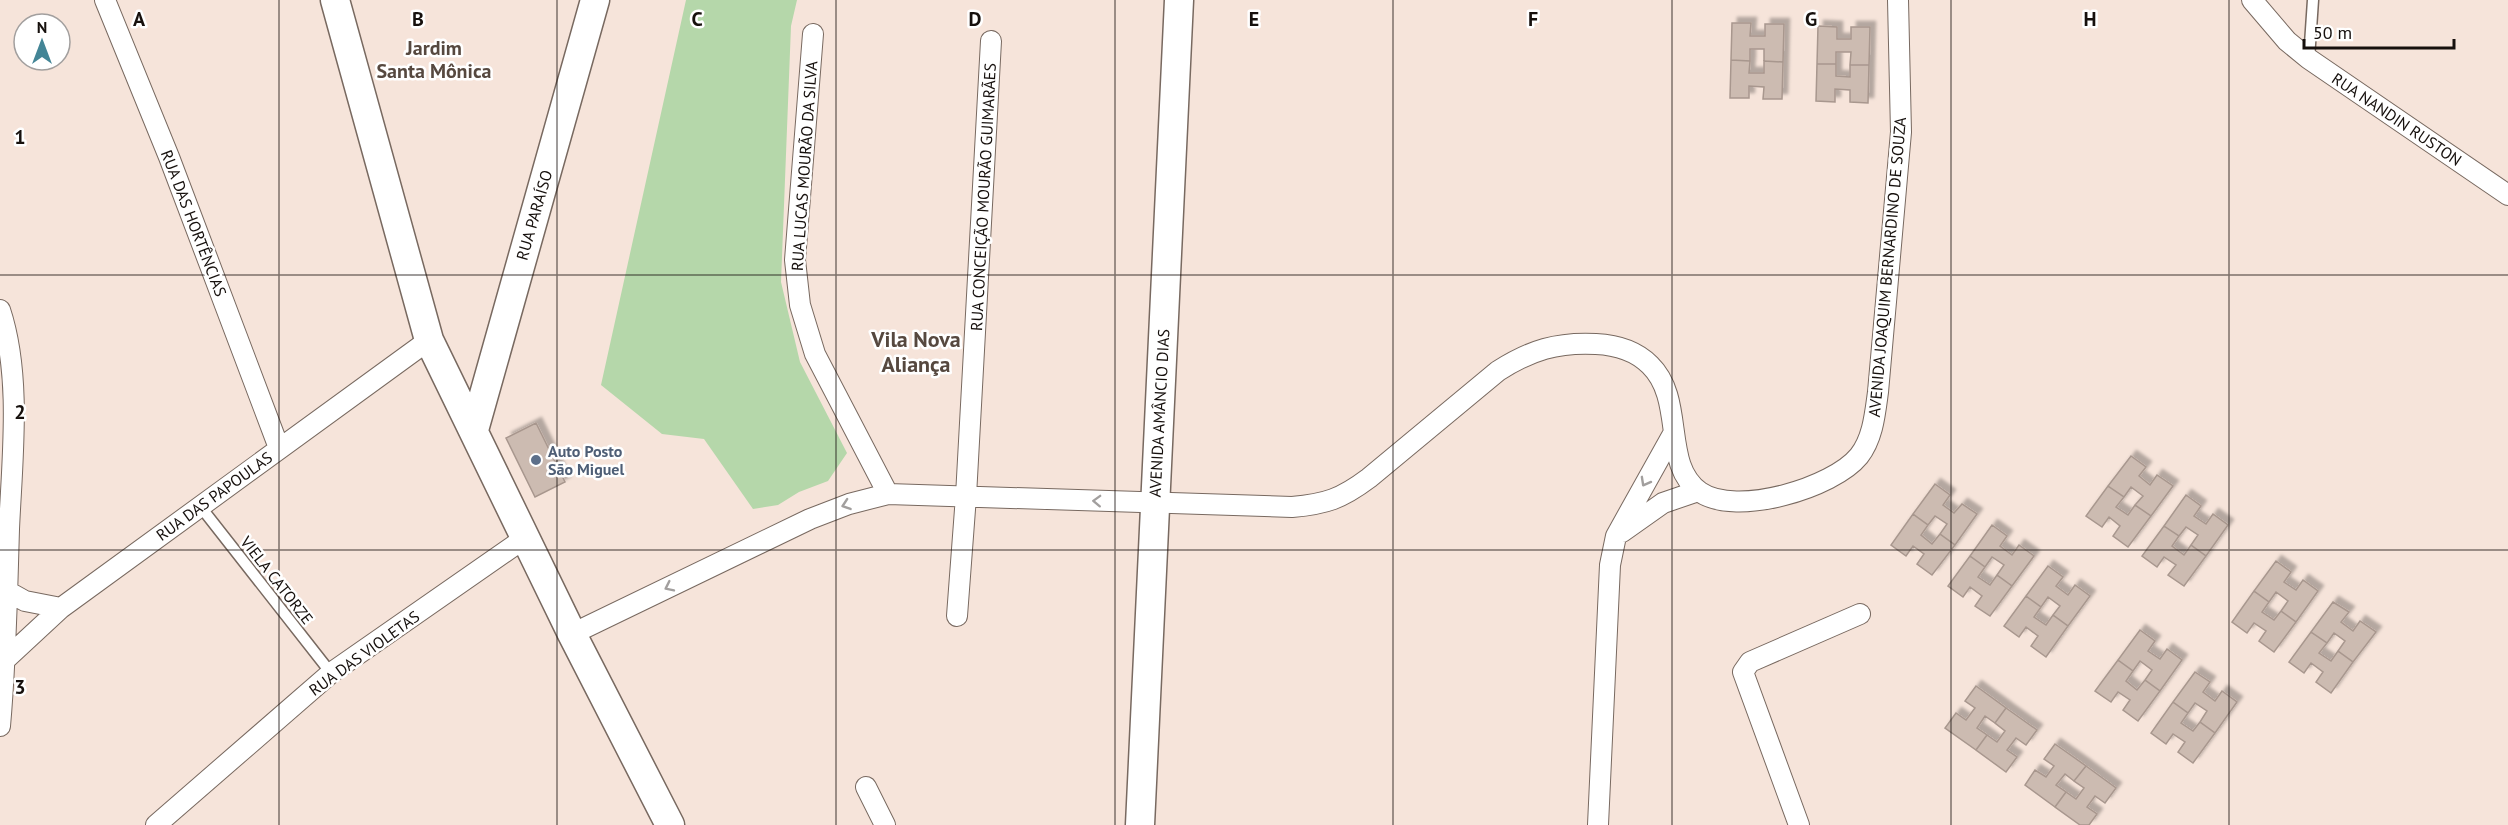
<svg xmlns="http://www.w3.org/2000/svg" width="2508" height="825" font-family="'PT Sans',sans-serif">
	<defs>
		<filter id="shadow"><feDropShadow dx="5.5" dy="-5.5" stdDeviation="1.5" flood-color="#0004"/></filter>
	</defs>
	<rect width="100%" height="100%" fill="#f6e4da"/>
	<path fill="#b5d7aa" d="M 686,0 L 797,0 L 791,26 L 781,282 L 800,362 L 847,453 L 828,481 L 799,492 L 778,505 L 753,509 L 704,439 L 662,434 L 601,385 Z"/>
	<path fill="#ccbbb1" stroke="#a8978e" stroke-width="1.5" filter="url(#shadow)" d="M 1732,23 L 1751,23 L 1750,36 L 1765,36 L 1765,24 L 1784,24 L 1783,62 L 1764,61 L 1764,49 L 1750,49 L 1750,61 L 1731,60 Z
		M 1818,26 L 1837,27 L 1837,39 L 1851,39 L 1851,27 L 1870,27 L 1869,65 L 1850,65 L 1851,52 L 1836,52 L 1836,64 L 1817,64 Z
		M 1731,60 L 1750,61 L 1749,73 L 1764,73 L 1764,61 L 1783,62 L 1782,99 L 1763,99 L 1764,87 L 1749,86 L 1749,98 L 1730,98 Z
		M 1817,64 L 1836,64 L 1836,76 L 1850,77 L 1850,65 L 1869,65 L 1868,103 L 1850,102 L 1850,90 L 1835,89 L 1835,102 L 1816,101 Z
		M 536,423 L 565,482 L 535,497 L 506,438 Z
		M 2131,456 L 2146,467 L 2139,476 L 2150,485 L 2157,475 L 2173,486 L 2151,516 L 2135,505 L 2143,496 L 2131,487 L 2124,497 L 2108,486 Z
		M 1935,484 L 1950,495 L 1943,505 L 1954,513 L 1962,504 L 1977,514 L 1955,545 L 1940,534 L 1947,524 L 1935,516 L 1928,525 L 1913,514 Z
		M 2108,486 L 2124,497 L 2116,507 L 2128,515 L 2135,505 L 2151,516 L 2128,547 L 2113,536 L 2120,526 L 2109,517 L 2102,527 L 2086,516 Z
		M 2186,495 L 2201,506 L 2194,516 L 2206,524 L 2213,514 L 2228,525 L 2206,556 L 2191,545 L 2198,535 L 2186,527 L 2179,536 L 2164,526 Z
		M 1913,514 L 1928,525 L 1921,535 L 1932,544 L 1940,534 L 1955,545 L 1932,575 L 1917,564 L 1924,554 L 1913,546 L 1906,556 L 1891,545 Z
		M 1992,525 L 2007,536 L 2000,546 L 2012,555 L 2019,545 L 2034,556 L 2012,586 L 1997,575 L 2004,565 L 1992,557 L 1985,567 L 1970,556 Z
		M 2164,526 L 2179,536 L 2172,546 L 2184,555 L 2191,545 L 2206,556 L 2184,586 L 2168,575 L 2176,565 L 2164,557 L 2157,567 L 2142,556 Z
		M 1970,556 L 1985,567 L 1978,577 L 1990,585 L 1997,575 L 2012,586 L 1990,616 L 1975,606 L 1982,596 L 1970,587 L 1963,597 L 1948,586 Z
		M 2276,561 L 2291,572 L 2284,582 L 2296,590 L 2303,580 L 2318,591 L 2296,622 L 2281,611 L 2288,601 L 2276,592 L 2269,602 L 2254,591 Z
		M 2048,566 L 2063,577 L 2056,586 L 2068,595 L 2075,585 L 2090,596 L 2068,626 L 2053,615 L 2060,606 L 2048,597 L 2041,607 L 2026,596 Z
		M 2254,591 L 2269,602 L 2262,612 L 2274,620 L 2281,611 L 2296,622 L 2274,652 L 2259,641 L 2266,631 L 2254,623 L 2247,633 L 2232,622 Z
		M 2026,596 L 2041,607 L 2034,617 L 2046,625 L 2053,615 L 2068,626 L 2046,657 L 2031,646 L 2038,636 L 2026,627 L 2019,637 L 2004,626 Z
		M 2333,602 L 2349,612 L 2341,622 L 2353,631 L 2360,621 L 2376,632 L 2353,662 L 2338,651 L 2345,641 L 2334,633 L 2327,643 L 2311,632 Z
		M 2140,630 L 2155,641 L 2148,651 L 2160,659 L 2167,649 L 2182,660 L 2160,691 L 2145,680 L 2152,670 L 2140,661 L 2133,671 L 2118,660 Z
		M 2311,632 L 2327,643 L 2319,653 L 2331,661 L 2338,651 L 2353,662 L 2331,693 L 2316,682 L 2323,672 L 2311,663 L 2304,673 L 2289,662 Z
		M 2118,660 L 2133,671 L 2126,681 L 2137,690 L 2145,680 L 2160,691 L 2138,721 L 2123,710 L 2130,700 L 2118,692 L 2111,702 L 2095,691 Z
		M 2195,672 L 2210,682 L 2203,692 L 2215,701 L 2222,691 L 2237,702 L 2215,733 L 2200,722 L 2207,711 L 2195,703 L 2188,713 L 2173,702 Z
		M 1976,686 L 2006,708 L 1995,723 L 1985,716 L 1977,728 L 1987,735 L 1976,750 L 1945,728 L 1956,713 L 1966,720 L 1975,708 L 1965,701 Z
		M 2173,702 L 2188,713 L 2181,723 L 2193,731 L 2200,722 L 2215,733 L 2193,763 L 2178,752 L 2185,742 L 2173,734 L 2166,744 L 2151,733 Z
		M 2006,708 L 2037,730 L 2026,745 L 2016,738 L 2007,750 L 2017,757 L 2006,772 L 1976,750 L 1987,735 L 1997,742 L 2005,731 L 1995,723 Z
		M 2055,744 L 2086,766 L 2074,781 L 2065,774 L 2056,785 L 2066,792 L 2055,807 L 2025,785 L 2035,770 L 2046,777 L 2054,766 L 2044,759 Z
		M 2086,766 L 2116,788 L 2105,803 L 2095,796 L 2087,807 L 2097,814 L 2089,825 L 2080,825 L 2055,807 L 2066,792 L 2076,799 L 2084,788 L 2074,781 Z"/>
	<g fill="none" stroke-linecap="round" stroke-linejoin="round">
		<defs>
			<path id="lane" d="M 2309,59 L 2313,0
				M 200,506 L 331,673"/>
			<path id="street" d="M 105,0 L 169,157 L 279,448
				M 2252,0 L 2287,41 L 2309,59 L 2508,195
				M 813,34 L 795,260 L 800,305 L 815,354 L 888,494
				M 0,310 C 22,376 12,460 9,529 C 7,595 6,660 0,726
				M 1622,532 L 1663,503 L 1698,491
				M 7,591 L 25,601 L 61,608
				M 957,616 L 966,496 L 991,41
				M 572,634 L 810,519 L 849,504 L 888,494 L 1292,507 C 1326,504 1341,499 1369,478 L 1498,371 C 1531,350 1557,342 1596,344 C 1617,345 1635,350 1650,365 C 1686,400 1661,465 1700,492 C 1736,517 1833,488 1859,456 C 1873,438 1875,414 1878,392 L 1901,132 L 1898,0
				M 0,668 L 6,659 L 61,608 L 429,340
				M 866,787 L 885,825
				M 156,825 L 331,673 L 525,538
				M 1598,825 L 1610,565 L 1616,536 L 1674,432
				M 1799,825 L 1743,672 L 1750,662 L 1860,614"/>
			<path id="secondary" d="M 335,0 L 429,340 L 572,634 L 670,825
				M 474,430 L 595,0
				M 1140,825 L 1179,0"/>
		</defs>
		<use href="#lane" stroke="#786960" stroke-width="13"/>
		<use href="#street" stroke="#786960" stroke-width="22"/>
		<use href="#secondary" stroke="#786960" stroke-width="31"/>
		<use href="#lane" stroke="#fff" stroke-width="10"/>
		<use href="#street" stroke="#fff" stroke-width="20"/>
		<use href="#secondary" stroke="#fff" stroke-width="28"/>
	</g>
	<defs><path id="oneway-chevron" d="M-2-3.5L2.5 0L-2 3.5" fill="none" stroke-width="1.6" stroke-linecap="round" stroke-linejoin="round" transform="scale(1.5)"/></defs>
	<g stroke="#a29f9e">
		<use href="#oneway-chevron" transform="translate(1645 482) rotate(119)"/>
		<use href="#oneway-chevron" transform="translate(1097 501) rotate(-178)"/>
		<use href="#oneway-chevron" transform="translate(846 505) rotate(161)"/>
		<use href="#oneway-chevron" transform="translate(669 587) rotate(154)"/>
	</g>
	<path fill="none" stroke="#16100d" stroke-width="1.5" stroke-opacity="0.55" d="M 279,0 L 279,825M 557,0 L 557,825M 836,0 L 836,825M 1115,0 L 1115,825M 1393,0 L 1393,825M 1672,0 L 1672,825M 1951,0 L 1951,825M 2229,0 L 2229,825M 0,275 L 2508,275M 0,550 L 2508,550"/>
	<circle fill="#5c6f8a" stroke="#fff" stroke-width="2" cx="536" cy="460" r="6"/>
	<g text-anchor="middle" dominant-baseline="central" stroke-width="5" stroke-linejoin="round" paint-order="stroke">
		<g font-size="16" fill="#16100d" stroke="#fff">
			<text transform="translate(2397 119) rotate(34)">RUA NANDIN RUSTON</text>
			<text transform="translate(804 166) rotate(-86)">RUA LUCAS MOURÃO DA SILVA</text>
			<text transform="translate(983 197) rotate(-87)">RUA CONCEIÇÃO MOURÃO GUIMARÃES</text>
			<text transform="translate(534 215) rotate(-74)">RUA PARAÍSO</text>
			<text transform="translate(194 223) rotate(69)">RUA DAS HORTÊNCIAS</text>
			<text transform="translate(1887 267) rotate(-85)">AVENIDA JOAQUIM BERNARDINO DE SOUZA</text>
			<text transform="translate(1159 413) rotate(-87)">AVENIDA AMÂNCIO DIAS</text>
			<text transform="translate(214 496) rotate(-36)">RUA DAS PAPOULAS</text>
			<text transform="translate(277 580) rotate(52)">VIELA CATORZE</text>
			<text transform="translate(364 653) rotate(-36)">RUA DAS VIOLETAS</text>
		</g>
		<g font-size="16" font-weight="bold" fill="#4e5e75" stroke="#fff" text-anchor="start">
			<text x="548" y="451">Auto Posto<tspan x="548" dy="18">São Miguel</tspan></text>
		</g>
		<g font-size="20" font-weight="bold" fill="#56483f" stroke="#fff">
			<text x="434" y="48">Jardim<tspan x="434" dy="23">Santa Mônica</tspan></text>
		</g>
		<g font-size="22" font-weight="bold" fill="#56483f" stroke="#fff">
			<text x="916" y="339">Vila Nova<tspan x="916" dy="25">Aliança</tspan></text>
		</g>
	</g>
	<g font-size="20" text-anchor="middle" font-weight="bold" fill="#16100d" stroke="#fff" stroke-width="5" stroke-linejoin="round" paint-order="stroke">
		<text x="139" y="26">A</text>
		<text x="418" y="26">B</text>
		<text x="697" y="26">C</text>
		<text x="975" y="26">D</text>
		<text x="1254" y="26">E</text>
		<text x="1533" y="26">F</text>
		<text x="1811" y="26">G</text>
		<text x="2090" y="26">H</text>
		<text x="20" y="144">1</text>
		<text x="20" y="419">2</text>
		<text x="20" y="694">3</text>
	</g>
	<g transform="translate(42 42)"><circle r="28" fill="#ffffff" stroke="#a29f9e" stroke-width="1.5"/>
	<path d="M0-4.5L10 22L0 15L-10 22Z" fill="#438596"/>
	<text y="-9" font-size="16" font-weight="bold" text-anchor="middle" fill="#16100d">N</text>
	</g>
	<path d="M2304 39v9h150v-9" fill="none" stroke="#16100d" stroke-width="3"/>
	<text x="2313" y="39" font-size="18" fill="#16100d" stroke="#ffffff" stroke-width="4.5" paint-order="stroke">50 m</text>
</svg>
